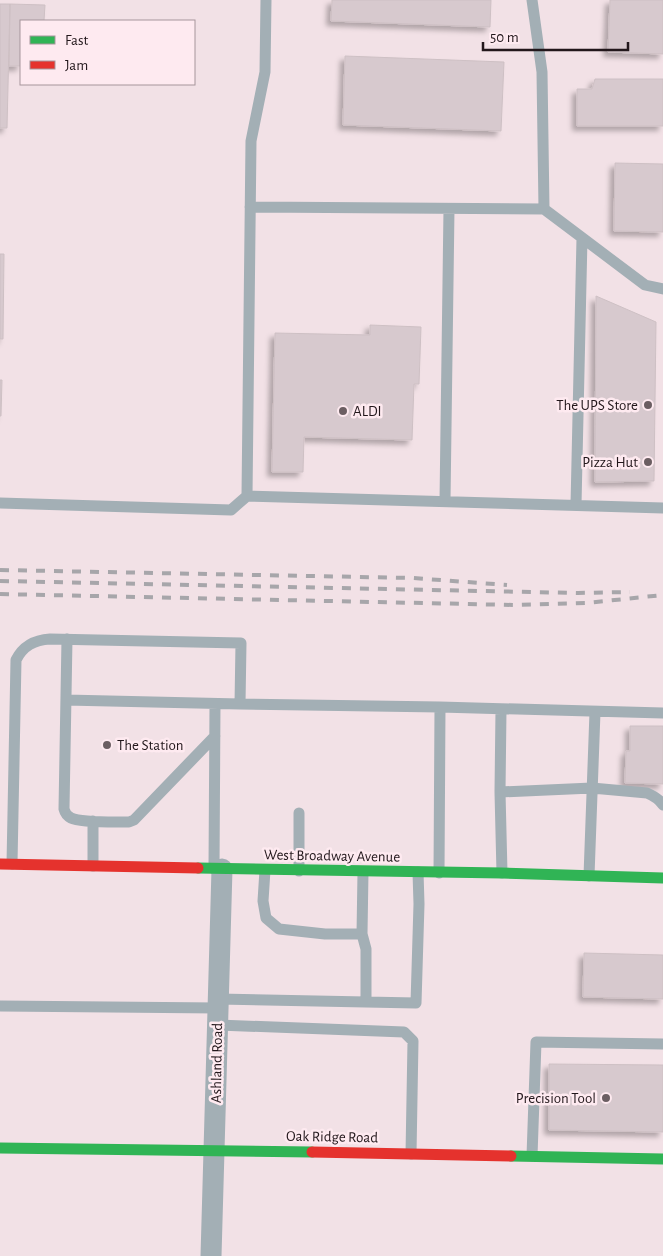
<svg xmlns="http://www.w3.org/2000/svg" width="663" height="1256" font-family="'Alegreya Sans',sans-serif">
	<defs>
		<filter id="shadow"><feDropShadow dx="-4.5" dy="4.5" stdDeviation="2.5" flood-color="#0004"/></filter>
	</defs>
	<rect width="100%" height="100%" fill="#f2e1e6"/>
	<path fill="#d7c9ce" stroke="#cec0c4" filter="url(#shadow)" d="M 332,0 L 491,0 L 490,27 L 331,21 Z
		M 610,0 L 663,0 L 663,54 L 608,52 Z
		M 0,4 L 10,4 L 7,128 L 0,128 Z
		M 10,4 L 45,5 L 44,21 L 21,21 L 21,66 L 9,66 Z
		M 345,56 L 504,62 L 501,131 L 343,125 Z
		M 595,79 L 663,79 L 663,126 L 577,126 L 577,89 L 592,89 Z
		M 615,163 L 663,164 L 663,232 L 614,231 Z
		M 0,254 L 4,254 L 3,339 L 0,339 Z
		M 596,296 L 656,322 L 654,481 L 595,482 Z
		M 370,325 L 421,327 L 419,384 L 414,384 L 412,440 L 304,437 L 303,472 L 272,472 L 275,333 L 370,335 Z
		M 0,380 L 2,380 L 1,416 L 0,416 Z
		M 630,726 L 663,726 L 663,784 L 625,783 L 626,751 L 630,751 Z
		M 584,953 L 663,955 L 663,999 L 583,997 Z
		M 549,1064 L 663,1065 L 663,1132 L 549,1130 Z"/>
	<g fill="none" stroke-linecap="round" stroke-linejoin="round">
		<path stroke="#a3afb5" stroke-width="11" d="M 266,0 L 265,72 L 251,141 L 247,496 L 663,508
			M 532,0 L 542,72 L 544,209
			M 250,207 L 544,209 L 645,285 L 663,289
			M 445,501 L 449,209
			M 0,503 L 231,510 L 247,496
			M 576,505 L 582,238
			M 67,639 L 64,809 C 65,813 67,816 71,818 C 81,823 116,822 129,822 L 134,820 L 215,736
			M 66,700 L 240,704
			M 501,710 L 500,792 L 502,873
			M 500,792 L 592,788 L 647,793 C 654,796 659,799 663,805
			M 12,864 L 16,660 C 23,646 34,640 50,639 L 241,643 L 240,704 L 440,707 L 663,713
			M 93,866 L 93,821
			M 214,869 L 215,704
			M 265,870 L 263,901 L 266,918 L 279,929 L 325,934 L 362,934 L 363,872
			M 299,871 L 299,813
			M 439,873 L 440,707
			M 589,876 L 595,712
			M 218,999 L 366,1002 L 366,949 L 362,934
			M 366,1002 L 416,1003 L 419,904 L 418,872
			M 0,1006 L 218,1008
			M 218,1025 L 404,1032 L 413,1041 L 411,1154
			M 532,1156 L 536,1042 L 663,1044"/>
		<path stroke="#a3afb5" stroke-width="21" d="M 211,1256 L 222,869"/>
		<path stroke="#30b455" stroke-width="11" d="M 198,868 L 502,873 L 663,878
			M 0,1148 L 312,1152
			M 511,1156 L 663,1159"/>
		<path stroke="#e5322d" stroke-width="11" d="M 0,864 L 198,868
			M 312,1152 L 511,1156"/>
		<path stroke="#a7a6aa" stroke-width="4" stroke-dasharray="9 9" stroke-linecap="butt" d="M 0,570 L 413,578 L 507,585
			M 0,581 L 578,593 L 630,592
			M 0,594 L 515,605 L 586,603 L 663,595"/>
	</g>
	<g fill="#6b5e62" stroke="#feeaf0" stroke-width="2">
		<circle cx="648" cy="405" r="5"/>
		<circle cx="343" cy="411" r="5"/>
		<circle cx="648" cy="462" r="5"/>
		<circle cx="107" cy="745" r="5"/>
		<circle cx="606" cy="1098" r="5"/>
	</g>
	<g text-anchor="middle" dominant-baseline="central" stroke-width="5" stroke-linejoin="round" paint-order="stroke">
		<g font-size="15" fill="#22171b" stroke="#feeaf0" text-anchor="end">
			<text x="638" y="405">The UPS Store</text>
			<text x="353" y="411" text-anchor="start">ALDI</text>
			<text x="638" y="462">Pizza Hut</text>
			<text x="117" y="745" text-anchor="start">The Station</text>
			<text x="596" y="1098">Precision Tool</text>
		</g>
		<g font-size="15" fill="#22171b" stroke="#feeaf0">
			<text transform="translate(332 856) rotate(1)">West Broadway Avenue</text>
			<text transform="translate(217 1063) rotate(-89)">Ashland Road</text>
			<text transform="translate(332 1137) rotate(1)">Oak Ridge Road</text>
		</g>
	</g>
	<rect x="20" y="20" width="175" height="65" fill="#feeaf0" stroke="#a6969b"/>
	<rect x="30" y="36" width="25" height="8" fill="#30b455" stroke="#a6969b"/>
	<text x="65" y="45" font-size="15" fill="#22171b">Fast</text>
	<rect x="30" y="61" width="25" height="8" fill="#e5322d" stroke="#a6969b"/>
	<text x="65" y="70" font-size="15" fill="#22171b">Jam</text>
	<path d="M483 42v8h145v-8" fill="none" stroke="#22171b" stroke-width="2.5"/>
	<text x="490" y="42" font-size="15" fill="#22171b" stroke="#feeaf0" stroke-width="4" paint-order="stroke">50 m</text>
</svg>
